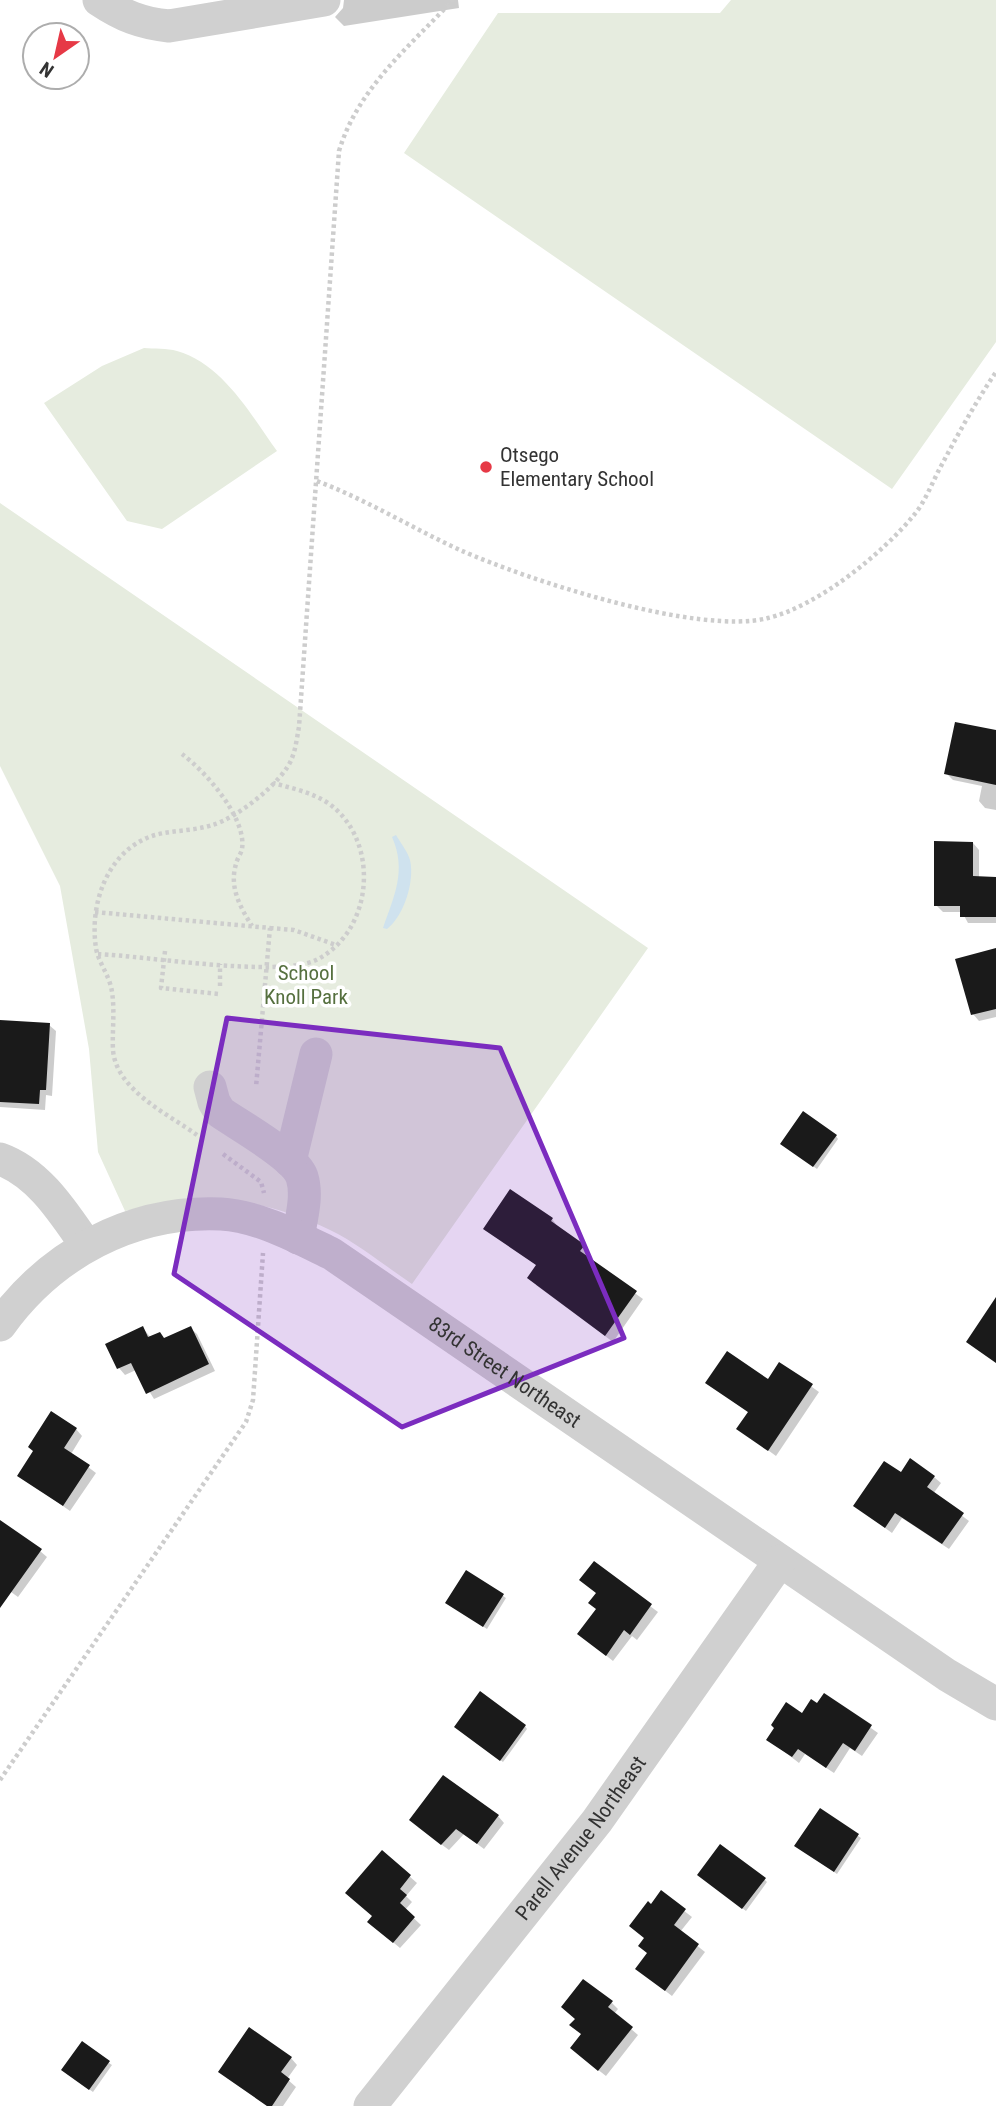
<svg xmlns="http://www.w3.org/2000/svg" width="996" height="2106" font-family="'Roboto Condensed',sans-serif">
	<rect width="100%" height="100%" fill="#fff"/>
	<path fill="#e6ecdf" d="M 731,0 L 996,0 L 996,342 L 892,489 L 404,153 L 498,13 L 720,13 Z
		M 144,348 C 154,349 167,348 177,351 C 223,364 251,415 277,451 L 162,529 L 127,521 L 44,403 L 102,366 Z
		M 0,503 L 648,948 L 412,1284 C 385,1266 359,1244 330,1230 C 258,1196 202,1192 125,1211 L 98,1152 L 89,1049 L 60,886 L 0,766 Z"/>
	<path fill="#cfe2ee" d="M 396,835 C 400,842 408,852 410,860 C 415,881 404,916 387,929 L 383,928 C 394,896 407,871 392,837 Z"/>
	<path fill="#0003" d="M 344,0 L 458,0 L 459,8 L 344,26 L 335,17 L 343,8 Z
		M 996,732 L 996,810 L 985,808 L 979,801 L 982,786 L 953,780 L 946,773 Z
		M 973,843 L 979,850 L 979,878 L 996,878 L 996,923 L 968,923 L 962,912 L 943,912 L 936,905 Z
		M 996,949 L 996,1017 L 979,1021 L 973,1014 Z
		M 0,1022 L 49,1025 L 56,1031 L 52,1096 L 46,1095 L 45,1110 L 0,1107 Z
		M 836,1136 L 838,1139 L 817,1169 L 785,1146 Z
		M 511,1191 L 552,1219 L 558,1227 L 590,1253 L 586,1258 L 643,1299 L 613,1342 L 536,1285 L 538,1266 L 486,1229 Z
		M 143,1328 L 151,1338 L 165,1339 L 190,1328 L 197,1334 L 215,1371 L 154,1399 L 136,1370 L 125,1375 L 119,1368 L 107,1344 Z
		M 780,1364 L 819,1392 L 776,1456 L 739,1429 L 749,1413 L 708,1383 L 768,1381 Z
		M 76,1429 L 82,1436 L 71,1454 L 96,1473 L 70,1511 L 19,1475 Z
		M 901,1474 L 934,1477 L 941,1483 L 933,1494 L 969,1521 L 949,1549 L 902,1518 L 892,1533 L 855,1506 Z
		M 0,1534 L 40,1551 L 47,1557 L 18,1597 L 0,1584 Z
		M 594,1564 L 658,1612 L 637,1640 L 632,1636 L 613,1661 L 579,1634 L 597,1610 Z
		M 467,1572 L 506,1598 L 487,1629 L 450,1605 Z
		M 824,1695 L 878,1733 L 862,1756 L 850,1748 L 834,1773 L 805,1754 L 799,1763 L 768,1739 L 817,1706 Z
		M 525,1726 L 527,1729 L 503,1762 L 459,1729 Z
		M 820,1810 L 861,1838 L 837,1874 L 799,1848 Z
		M 498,1816 L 504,1823 L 484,1849 L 464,1834 L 449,1850 L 418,1827 Z
		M 382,1852 L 417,1883 L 406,1896 L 412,1902 L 405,1910 L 421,1925 L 400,1948 L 376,1928 L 374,1917 Z
		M 702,1877 L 765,1880 L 767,1882 L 746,1911 Z
		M 661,1893 L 692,1917 L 680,1932 L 705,1952 L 672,1996 L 637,1969 L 649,1954 L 646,1939 L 651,1906 Z
		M 584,1981 L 612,2003 L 618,2009 L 614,2014 L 638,2035 L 606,2076 L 579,2055 L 582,2035 L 577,2019 Z
		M 291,2058 L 297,2065 L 287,2079 L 296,2087 L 283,2106 L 267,2106 L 227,2078 Z
		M 109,2063 L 112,2065 L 93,2092 L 66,2073 Z"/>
	<path fill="#1a1a1a" d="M 955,722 L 996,730 L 996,785 L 944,774 Z
		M 934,841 L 973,842 L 973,876 L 996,877 L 996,917 L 960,917 L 960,906 L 934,906 Z
		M 996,948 L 996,1009 L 971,1015 L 955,959 Z
		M 0,1020 L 50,1023 L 46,1090 L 40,1090 L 39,1104 L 0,1102 Z
		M 803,1111 L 837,1135 L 813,1167 L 780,1144 Z
		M 510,1189 L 553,1218 L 551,1221 L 585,1245 L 580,1251 L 637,1291 L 605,1336 L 527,1278 L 536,1265 L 483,1229 Z
		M 996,1297 L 996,1363 L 966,1342 Z
		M 143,1326 L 148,1337 L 160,1332 L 164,1338 L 191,1326 L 209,1364 L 146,1394 L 131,1363 L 117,1369 L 105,1344 Z
		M 727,1351 L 768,1379 L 779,1362 L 813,1384 L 768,1451 L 736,1429 L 748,1412 L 705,1383 Z
		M 51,1411 L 77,1428 L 64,1448 L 90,1465 L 63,1506 L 17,1476 L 33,1451 L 28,1447 Z
		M 910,1458 L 935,1476 L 927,1487 L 964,1513 L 942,1544 L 895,1513 L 885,1528 L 853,1506 L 884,1461 L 901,1472 Z
		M 0,1520 L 42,1549 L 0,1608 Z
		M 594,1561 L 652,1604 L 630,1635 L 624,1630 L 606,1656 L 577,1634 L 596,1609 L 588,1603 L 596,1593 L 579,1580 Z
		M 466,1570 L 504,1594 L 483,1627 L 445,1603 Z
		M 480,1691 L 526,1725 L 500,1761 L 454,1727 Z
		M 824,1693 L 872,1725 L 855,1751 L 843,1743 L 826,1768 L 798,1749 L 792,1757 L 766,1740 L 774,1728 L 771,1725 L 786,1702 L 802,1713 L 811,1699 L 817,1703 Z
		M 443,1775 L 499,1815 L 477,1844 L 456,1829 L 441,1845 L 409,1820 Z
		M 820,1808 L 859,1834 L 834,1872 L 794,1846 Z
		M 720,1844 L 766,1878 L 742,1909 L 697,1875 Z
		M 382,1850 L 411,1875 L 400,1889 L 407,1895 L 400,1903 L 415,1917 L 393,1943 L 367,1922 L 372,1916 L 345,1893 Z
		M 661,1890 L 686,1909 L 674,1925 L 699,1944 L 665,1991 L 635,1969 L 647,1953 L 638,1946 L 644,1938 L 629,1926 L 648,1901 L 651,1904 Z
		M 583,1979 L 613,2001 L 608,2007 L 633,2027 L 598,2071 L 570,2048 L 581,2034 L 569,2025 L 575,2019 L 561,2007 Z
		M 249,2027 L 292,2057 L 281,2072 L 290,2079 L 272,2106 L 267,2106 L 218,2072 Z
		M 82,2041 L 110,2061 L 89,2090 L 61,2070 Z"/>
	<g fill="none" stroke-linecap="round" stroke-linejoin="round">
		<path stroke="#cdcdcd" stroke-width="4.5" stroke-dasharray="3.5 3.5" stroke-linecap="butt" d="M 317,481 C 367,500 412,528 460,550 C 528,580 698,636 768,618 C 818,606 882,554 914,515 C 925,502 932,483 940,468 C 957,436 975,403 996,372
			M 182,754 C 205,771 247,818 242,849 C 241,854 237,859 236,864 C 229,887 240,907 252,926
			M 95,912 L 270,928 L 256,1087
			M 270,928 L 294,930 L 336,945
			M 165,951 L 161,988 L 219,994
			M 98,954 C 145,956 279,978 316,960 C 374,932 381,840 328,803 C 311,792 291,788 273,783
			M 220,986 L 220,964
			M 197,1135 C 168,1114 116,1090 113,1050 C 112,1031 115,1012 112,992 C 110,976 98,962 96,948 C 89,903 108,849 155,835 C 174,830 194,831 212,825 C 236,819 284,781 292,758 C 296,748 297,737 299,727 L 339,151 C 358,88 409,47 453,0
			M 223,1154 L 261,1182 L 264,1193
			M 0,1780 L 246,1422 L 253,1400 L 263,1253"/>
		<g stroke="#d0d0d0" stroke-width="33">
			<path d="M 99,0 C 123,16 141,23 169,26 L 324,0"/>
			<path d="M 210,1087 L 214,1102 L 220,1112 C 240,1126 295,1156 302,1177 C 308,1196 301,1219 298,1238"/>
			<path d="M 0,1159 C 39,1173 63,1212 86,1245"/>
			<path d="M 290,1161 L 316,1054"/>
			<path id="s1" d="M 0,1325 C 51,1254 132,1210 221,1214 C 259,1216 299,1238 332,1254 L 947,1675 L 996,1704"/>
			<path id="s2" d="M 370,2106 L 597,1821 L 780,1561"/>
		</g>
	</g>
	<path fill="#7b2cbf" fill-opacity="0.2" stroke="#7b2cbf" stroke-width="5" stroke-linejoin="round" d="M 227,1018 L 500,1048 L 624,1338 L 402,1427 L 174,1274 Z"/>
	<circle fill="#e63946" stroke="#fff" stroke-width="2.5" cx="486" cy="467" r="7"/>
	<g text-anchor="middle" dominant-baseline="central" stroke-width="7" stroke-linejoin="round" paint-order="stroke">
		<g font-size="21" fill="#333" stroke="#fff" text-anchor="start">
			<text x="500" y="455">Otsego<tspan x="500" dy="24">Elementary School</tspan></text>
		</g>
		<g font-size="21" fill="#56703f" stroke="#fff">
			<text x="306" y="973">School<tspan x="306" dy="24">Knoll Park</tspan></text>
		</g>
		<g font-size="21" fill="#333" stroke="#fff">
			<text stroke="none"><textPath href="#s1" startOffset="586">83rd Street Northeast</textPath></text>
			<text stroke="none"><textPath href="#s2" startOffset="341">Parell Avenue Northeast</textPath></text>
		</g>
	</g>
	<g transform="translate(56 56) rotate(214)"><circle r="33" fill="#ffffff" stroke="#adadad" stroke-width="2"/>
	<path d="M0-5L12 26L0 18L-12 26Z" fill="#e63946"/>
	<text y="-10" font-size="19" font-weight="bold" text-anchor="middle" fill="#333333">N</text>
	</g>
</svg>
